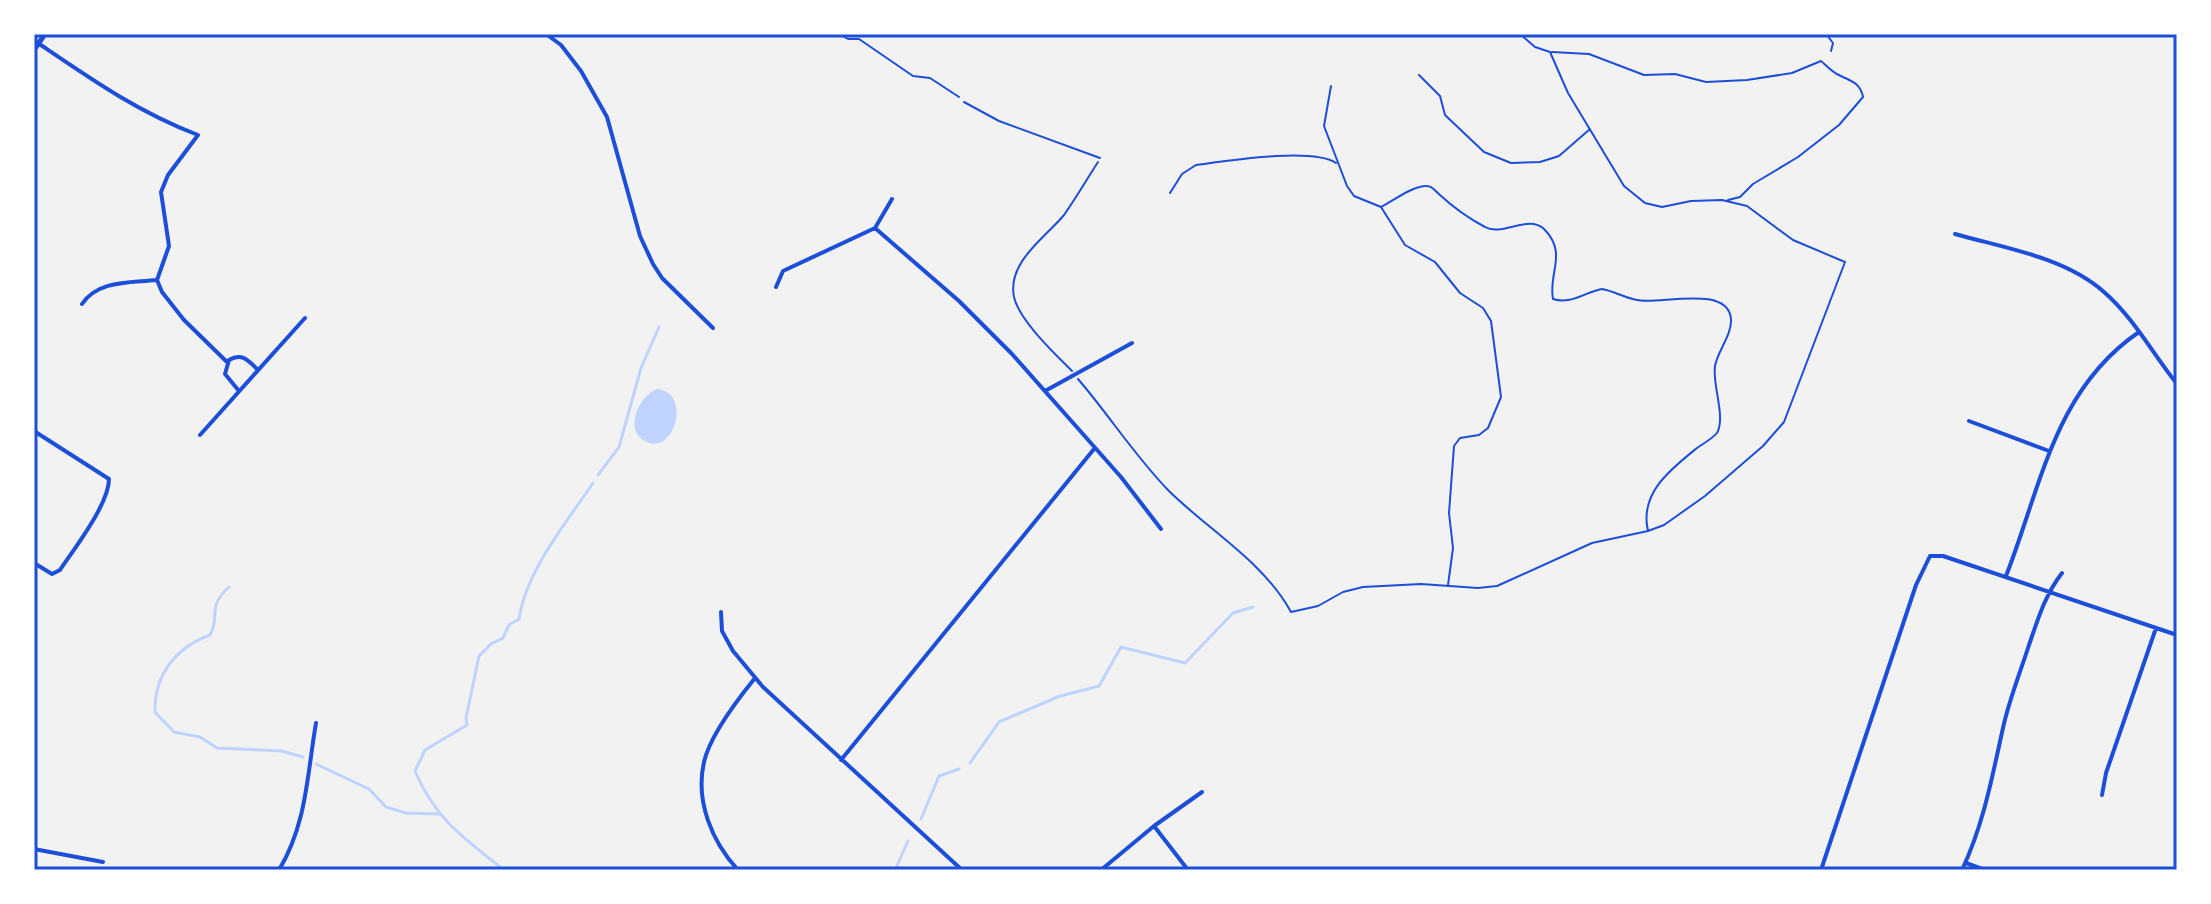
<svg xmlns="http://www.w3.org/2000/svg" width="2211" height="904" font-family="Figtree,sans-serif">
	<rect width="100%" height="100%" fill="#f2f2f2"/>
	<path fill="#bfd3fe" d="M 657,389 C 693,392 674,460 643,440 C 624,428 640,395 657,389 Z"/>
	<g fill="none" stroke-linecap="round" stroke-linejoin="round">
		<path stroke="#bfd3fe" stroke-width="3" d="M 598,475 L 619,447 L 641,368 L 659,327
			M 229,587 C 206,608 221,615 210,635 C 177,647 154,674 155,712 L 174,732 L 200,737 L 217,748 L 282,751 L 303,757
			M 970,763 L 999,722 L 1060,696 L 1099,686 L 1121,647 L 1185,663 L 1233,613 L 1253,607
			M 316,764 L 369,789 L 386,807 L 406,813 L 440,814
			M 921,819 L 939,776 L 959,769
			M 504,870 C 464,838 436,820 415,771 L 425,750 L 467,725 L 466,718 L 479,656 L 491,644 L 503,638 L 509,625 L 519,619 C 526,571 566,523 593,483
			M 895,870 L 908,841"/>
		<path stroke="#1d4ed8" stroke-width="2" d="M 839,34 L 848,39 L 859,39 L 913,76 L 930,78 L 959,97
			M 1826,34 L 1833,43 L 1831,51
			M 1552,52 L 1589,54 L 1644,75 L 1675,74 L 1706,82 L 1747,80 L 1792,73 L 1821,61 C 1826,65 1832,72 1839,75 C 1850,81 1860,82 1863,97 L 1839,125 L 1798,157 L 1753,184 L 1740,197 L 1728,200
			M 1419,75 L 1440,96 L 1445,115 L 1484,152 L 1511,163 L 1540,162 L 1559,156 L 1590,129
			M 1331,86 L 1324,126 L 1347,186 L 1354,196 L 1381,207 L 1405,245 L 1435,262 L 1460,293 L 1483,308 L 1491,321 L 1501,397 L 1488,428 L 1479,435 L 1460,438 L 1454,446 L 1449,513 L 1453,548 L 1448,585
			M 1170,193 L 1182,174 L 1196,165 C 1226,161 1312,147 1336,163
			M 1381,207 C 1393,201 1411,187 1425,186 C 1432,185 1435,191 1440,195 C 1454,208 1468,218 1485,227 C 1502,237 1528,214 1544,229 C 1568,253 1548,273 1553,299 C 1571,305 1585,292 1602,289 C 1614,291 1625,298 1637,300 C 1658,305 1728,284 1731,319 C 1732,335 1718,350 1715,366 C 1712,384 1726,417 1717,433 C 1713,438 1703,444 1697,448 C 1671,469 1639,493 1648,531
			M 1072,371 C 1055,354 1019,320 1014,297 C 1007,262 1045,238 1064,215 C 1076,198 1087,179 1098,162
			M 1078,379 C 1109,415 1135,456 1168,490 C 1208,530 1263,561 1291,612 L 1318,606 L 1343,592 L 1363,587 L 1421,584 L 1478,588 L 1497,586 L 1592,543 L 1648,531 L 1664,525 L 1705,496 L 1763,446 L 1784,422 L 1845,262 L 1793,240 L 1747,206 L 1722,200 L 1691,201 L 1662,207 L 1645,203 L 1624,186 L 1568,93 L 1550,52 L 1535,47 L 1520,34"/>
		<path stroke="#1d4ed8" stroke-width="2" d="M 964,102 L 999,121 L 1100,158"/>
		<path stroke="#1d4ed8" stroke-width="4" d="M 546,34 L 561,45 L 581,71 L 607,117 L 640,236 L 653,264 L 662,278 L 713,328
			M 38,43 C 91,79 138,112 198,135 L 168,175 L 161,192 L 169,246 L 157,280 L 162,292 L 184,320 L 227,362
			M 875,228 L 959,301 L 1012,354 L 1121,477 L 1161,529
			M 1955,234 C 2004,248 2065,257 2104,292 C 2133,317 2153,354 2177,384
			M 776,287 L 783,271 L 875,228 L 892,199
			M 82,304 C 98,280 130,283 156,280
			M 239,391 L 225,374 L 229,360 C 242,352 249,361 258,370
			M 1045,391 L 1132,343
			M 1969,421 L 2049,451
			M 34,431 L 109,479 C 109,504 74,549 60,570 L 52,574 L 34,563
			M 200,435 L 305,318
			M 2006,576 C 2041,487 2054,390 2139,332
			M 721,612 L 722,631 L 733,651 L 763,687 L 962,870
			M 841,760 L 1094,449
			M 2102,795 L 2106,773 L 2156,628
			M 1154,826 L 1188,870
			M 34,849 L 103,862
			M 1966,863 L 1985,870
			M 279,870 C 307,823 307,775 316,723
			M 738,870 C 712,842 695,801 704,762 C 710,735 738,699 755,678
			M 1101,870 L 1154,826 L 1202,792
			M 1821,870 L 1916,585 L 1930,556 L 1943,556 L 2177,635
			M 1962,870 C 1984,823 1992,777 2003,728 C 2009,700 2020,673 2029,645 C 2038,619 2045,595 2062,573"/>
		<path stroke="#1d4ed8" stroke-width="5" d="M 34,50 L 45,34"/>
	</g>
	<rect width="2211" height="904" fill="none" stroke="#ffffff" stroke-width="72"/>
	<rect x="36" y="36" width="2139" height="832" fill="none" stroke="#1d4ed8" stroke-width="3"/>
</svg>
